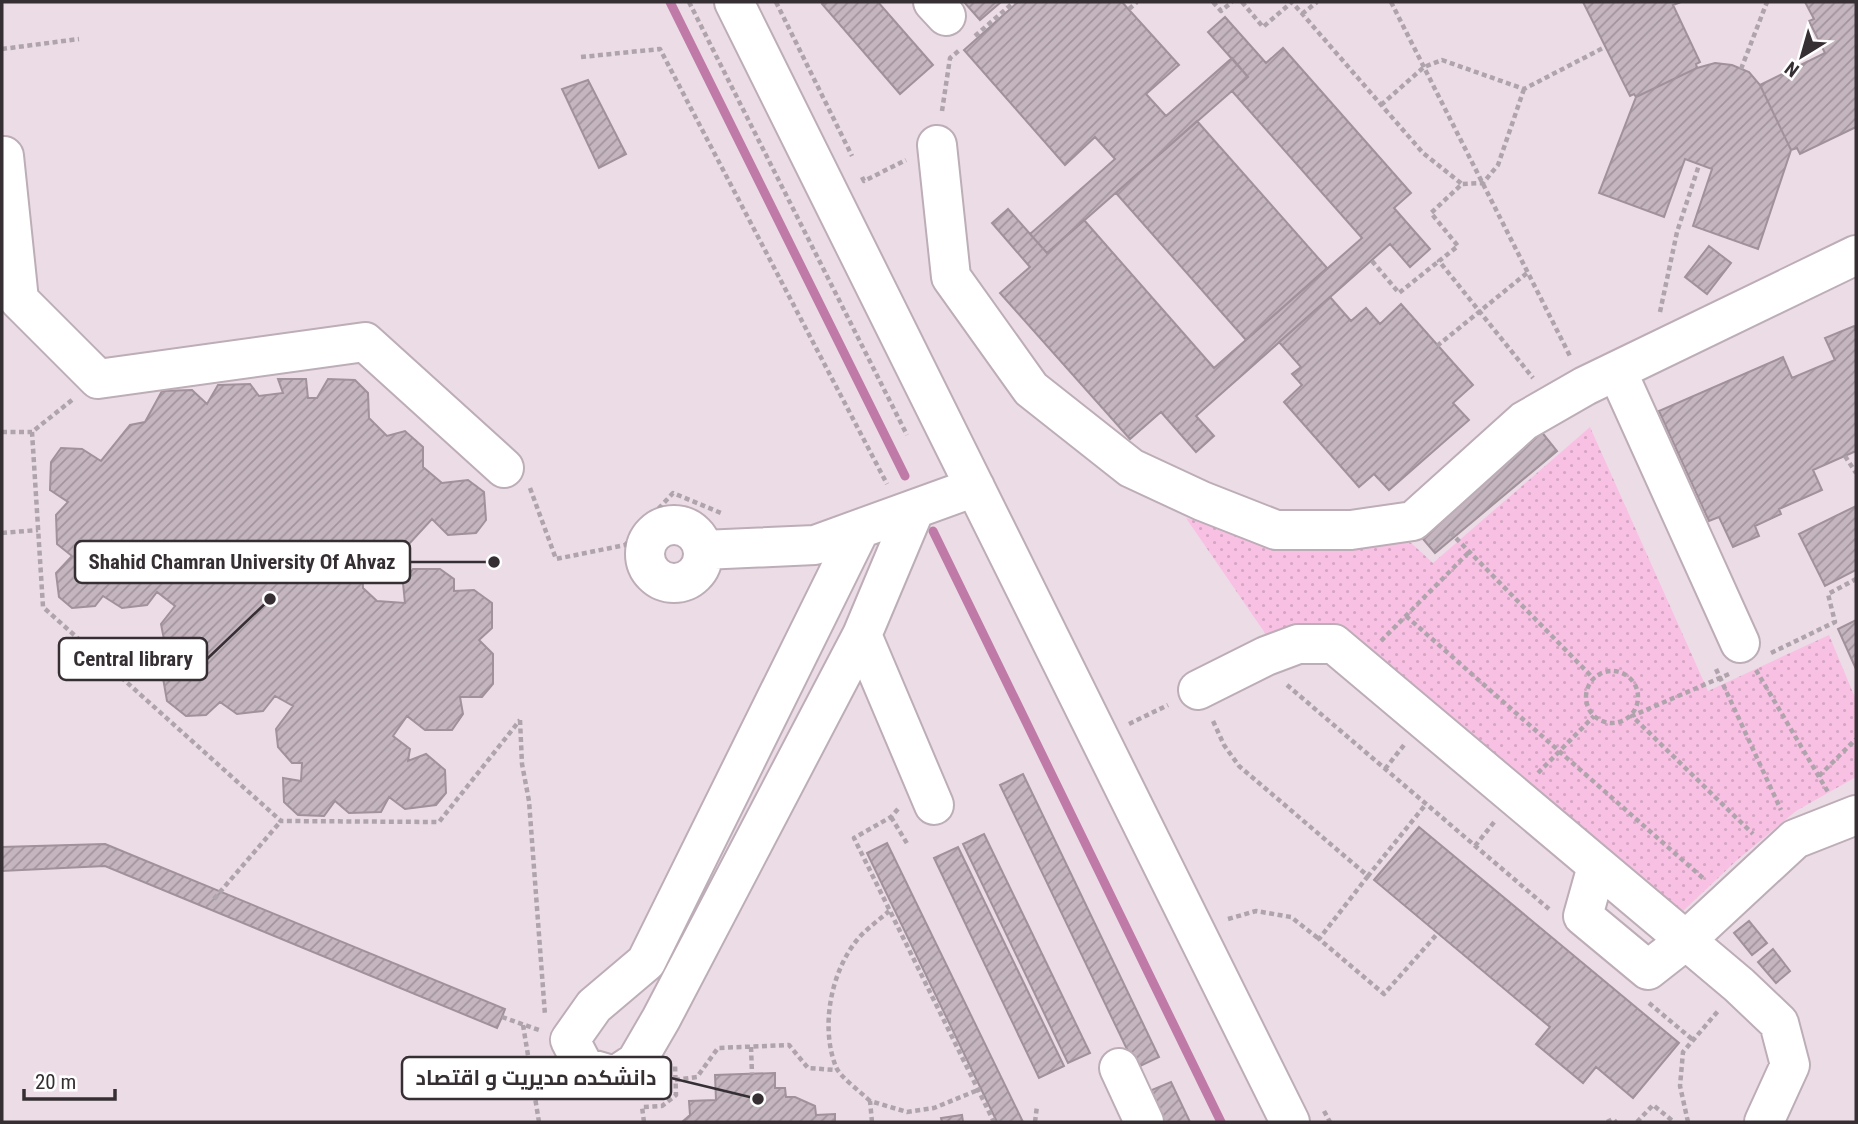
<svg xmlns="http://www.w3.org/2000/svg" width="1858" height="1124" font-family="'Roboto Condensed',Cairo,sans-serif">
	<defs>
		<pattern id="grass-dots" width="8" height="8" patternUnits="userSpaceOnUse" patternTransform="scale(1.75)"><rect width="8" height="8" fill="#f8c1e4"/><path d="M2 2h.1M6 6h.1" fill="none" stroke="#d5a6c4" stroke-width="1.8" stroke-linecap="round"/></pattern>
		<pattern id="building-hatch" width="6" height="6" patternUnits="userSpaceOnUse" patternTransform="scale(1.75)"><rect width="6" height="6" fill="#c5b5bf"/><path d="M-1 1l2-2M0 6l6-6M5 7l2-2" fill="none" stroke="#a1949c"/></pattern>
	</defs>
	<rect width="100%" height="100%" fill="#ecdce6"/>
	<path fill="url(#grass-dots)" d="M 1590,427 L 1708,691 L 1829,635 L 1856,700 L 1856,777 L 1796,811 L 1736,861 L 1680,914 L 1342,628 L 1301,624 L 1267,636 L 1186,518 L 1297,550 L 1350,550 L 1410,542 L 1433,563 Z"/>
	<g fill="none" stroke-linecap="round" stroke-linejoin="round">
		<path stroke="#bf7aa8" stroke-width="9" d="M 670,2 L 905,476
			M 933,531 L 1221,1122"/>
	</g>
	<path fill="url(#building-hatch)" stroke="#a0919a" stroke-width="2" d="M 825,2 L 878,2 L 933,65 L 900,94 L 822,4 Z
		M 964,2 L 1001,2 L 980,20 Z
		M 1018,2 L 1122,2 L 1179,65 L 1146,94 L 1166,116 L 1232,58 L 1248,77 L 1047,253 L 1030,234 L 1115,159 L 1095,137 L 1065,165 L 964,50 Z
		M 1583,2 L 1681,2 L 1673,5 L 1700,62 L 1696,64 L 1697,68 L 1636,97 L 1634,94 L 1630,96 Z
		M 1805,2 L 1856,2 L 1856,127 L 1800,154 L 1797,148 L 1791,150 L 1760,85 L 1825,53 L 1809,21 L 1814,19 Z
		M 1225,17 L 1266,63 L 1283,48 L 1411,193 L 1394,208 L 1430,249 L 1410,267 L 1390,244 L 1196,416 L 1214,436 L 1196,452 L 1161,412 L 1130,439 L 1000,293 L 1030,267 L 992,223 L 1008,209 L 1047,253 L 1084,220 L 1214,368 L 1362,238 L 1232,91 L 1248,77 L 1208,32 Z
		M 1715,63 L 1732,65 L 1749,72 L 1760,85 L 1791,150 L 1758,249 L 1693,226 L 1712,169 L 1685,159 L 1664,217 L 1599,193 L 1636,97 L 1697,68 Z
		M 588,80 L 626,154 L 599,168 L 562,89 Z
		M 1197,121 L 1327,268 L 1246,340 L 1116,193 Z
		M 1709,246 L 1731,263 L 1707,294 L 1685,277 Z
		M 1330,297 L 1351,321 L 1366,308 L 1380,324 L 1401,304 L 1473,385 L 1453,403 L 1469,420 L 1389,490 L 1374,474 L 1359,487 L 1284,402 L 1302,385 L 1292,374 L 1301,367 L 1279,342 Z
		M 1854,326 L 1856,332 L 1856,451 L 1813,470 L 1822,490 L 1779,509 L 1781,514 L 1755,526 L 1759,536 L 1733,547 L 1719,517 L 1709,521 L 1659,411 L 1783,357 L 1792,378 L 1835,360 L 1825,338 Z
		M 278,379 L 306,379 L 308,398 L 317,398 L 328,379 L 355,380 L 368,393 L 369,418 L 387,436 L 405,431 L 423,447 L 423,467 L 442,483 L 468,480 L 484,492 L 486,520 L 476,533 L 448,535 L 432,519 L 409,544 L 379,544 L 362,562 L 363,588 L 377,601 L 405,603 L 403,583 L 413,569 L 440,569 L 454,579 L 454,591 L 474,590 L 492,603 L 492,628 L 479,640 L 493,654 L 493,684 L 482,697 L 460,697 L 463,714 L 452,730 L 425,730 L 407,716 L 393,736 L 410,749 L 408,761 L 426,754 L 445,770 L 446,793 L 436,805 L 405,809 L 389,797 L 381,812 L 349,813 L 335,801 L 324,816 L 298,815 L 284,802 L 283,778 L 301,781 L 302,763 L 292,763 L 278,747 L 276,729 L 293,706 L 275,696 L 263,711 L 237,714 L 220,702 L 206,715 L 186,716 L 167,701 L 163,678 L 176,661 L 166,650 L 161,624 L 175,606 L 157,592 L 147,605 L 122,608 L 103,596 L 95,606 L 72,608 L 59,597 L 56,573 L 72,556 L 57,544 L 56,515 L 68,502 L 50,490 L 51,462 L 61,448 L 82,449 L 101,461 L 130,425 L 145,422 L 162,391 L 192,390 L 207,404 L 218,385 L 250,384 L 259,396 L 283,393 Z
		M 1540,430 L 1557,451 L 1435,553 L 1418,533 Z
		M 1856,506 L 1856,570 L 1825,586 L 1799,534 Z
		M 1856,620 L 1856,669 L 1838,629 Z
		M 1023,774 L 1159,1057 L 1136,1068 L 1000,785 Z
		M 1419,827 L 1679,1043 L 1633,1098 L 1596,1067 L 1583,1083 L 1536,1044 L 1550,1027 L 1374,880 Z
		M 984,834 L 1090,1053 L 1068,1063 L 963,844 Z
		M 887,843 L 1023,1122 L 997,1122 L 867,853 Z
		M 105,844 L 505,1009 L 502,1017 L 497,1028 L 105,866 L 2,871 L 2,847 Z
		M 958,847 L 1064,1066 L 1039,1078 L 934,858 Z
		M 1749,921 L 1767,943 L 1752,955 L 1734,933 Z
		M 1773,949 L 1790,971 L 1776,983 L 1758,962 Z
		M 775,1073 L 775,1088 L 785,1088 L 786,1097 L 795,1097 L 815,1106 L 816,1115 L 835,1114 L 835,1122 L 682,1122 L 690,1115 L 689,1101 L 716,1100 L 715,1075 Z
		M 1171,1082 L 1190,1122 L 1161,1122 L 1147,1092 Z
		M 962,1115 L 963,1122 L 942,1122 L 941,1118 Z"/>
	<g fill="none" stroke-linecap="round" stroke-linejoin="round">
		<defs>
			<path id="minor" d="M 734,2 L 1290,1122
				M 933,2 L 946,16
				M 937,145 L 951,277 L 1031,389 L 1131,468 L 1202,501 L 1276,530 L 1351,530 L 1413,521 L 1524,421 L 1585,386 L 1856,255
				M 2,156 L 4,156 L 19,300 L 98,379 L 365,342 L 504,468
				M 1617,371 L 1740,643
				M645 554a29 29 0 1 1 58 0a29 29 0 1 1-58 0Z
				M 860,529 L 646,962 L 594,1006 L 570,1040 L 584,1067 L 615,1076 L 636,1062 L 661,1019 L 862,635 L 915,509
				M 703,550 L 815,545 L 975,487
				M 862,635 L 934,805
				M 1198,690 L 1266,656 L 1298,644 L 1334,644 L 1739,985 L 1779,1023 L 1790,1065 L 1764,1122
				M 1597,866 L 1583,916 L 1648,970 L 1685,941 L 1795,839 L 1856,815
				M 1119,1068 L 1144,1122"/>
		</defs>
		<use href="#minor" stroke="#bdadb7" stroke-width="42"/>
		<path stroke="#b0a4ac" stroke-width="4.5" stroke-dasharray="5 3.5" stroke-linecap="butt" d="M 689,2 L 907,435
			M 776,2 L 852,156
			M 1213,2 L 1221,11 L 1232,2
			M 1242,2 L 1263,27 L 1292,2 L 1423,153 L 1462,184
			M 1391,2 L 1570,356
			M 1129,9 L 1137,2
			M 1302,14 L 1317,2
			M 975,36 L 1014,2
			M 2,49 L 79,39
			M 581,57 L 660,49 L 887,484
			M 1741,69 L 1767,2
			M 1524,89 L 1498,165 L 1483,183 L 1462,184 L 1431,213 L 1458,246 L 1439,261 L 1533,378
			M 1381,105 L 1424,67 L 1442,60 L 1524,89 L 1605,47
			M 942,111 L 950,58 L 961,49
			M 862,177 L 864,181 L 906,160
			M 1372,261 L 1399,293 L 1439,261
			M 1660,312 L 1677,232 L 1699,165
			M 1437,346 L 1527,273
			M 72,400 L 32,432 L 43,607 L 281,821 L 439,822 L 520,720
			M 2,432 L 32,432
			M 1845,456 L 1856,473
			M 530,488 L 556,559 L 625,545 L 673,493 L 721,513
			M 1450,532 L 1594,679
			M 2,533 L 38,530
			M 1406,616 L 1704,879
			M 1381,641 L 1469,552
			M 1771,653 L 1835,622 L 1828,594 L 1856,579
			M 1716,669 L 1781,810
			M 1756,670 L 1828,792
			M1586 697a26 26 0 1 1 52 0a26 26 0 1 1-52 0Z
			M 1729,674 L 1632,716 L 1753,834
			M 1287,685 L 1549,909
			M 520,720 L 522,764 L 529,801 L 545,1015
			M 1213,721 L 1224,745 L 1239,766 L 1368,876 L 1426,804
			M 1129,724 L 1168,705
			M 1385,769 L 1404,745
			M 1538,773 L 1594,716
			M 1819,776 L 1856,739
			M 898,809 L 891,817 L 854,838 L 994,1122
			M 891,817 L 908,845
			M 1475,846 L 1495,821
			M 1368,876 L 1319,939 L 1384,994 L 1438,933
			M 214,899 L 281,821
			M 1228,919 L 1256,911 L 1291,917 L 1319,939
			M 1649,1003 L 1693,1040
			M 502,1017 L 539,1030
			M 523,1025 L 539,1122
			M 751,1047 L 752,1074
			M 675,1080 L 697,1077 L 718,1048 L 789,1045 L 808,1068 L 836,1070
			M 870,1101 C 862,1093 840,1077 836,1067 C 820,1027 831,972 857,940 C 866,929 879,920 889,911
			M 1324,1111 L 1330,1122
			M 644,1122 L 642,1107 L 662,1106 L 676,1095 L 675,1064
			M 872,1122 L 870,1101 L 907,1112 L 934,1108 L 978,1090
			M 1035,1122 L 1037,1106
			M 1607,1122 L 1613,1119 L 1616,1122
			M 1637,1122 L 1653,1105 L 1674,1122
			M 1688,1122 L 1680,1086 L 1683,1052 L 1718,1011"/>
		<use href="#minor" stroke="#fff" stroke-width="38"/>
	</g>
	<path fill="none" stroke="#352f33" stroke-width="2.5" d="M494 562L410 562M270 599L207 659M758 1099L671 1078"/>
	<g fill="#352f33" stroke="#fff" stroke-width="2.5">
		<circle cx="494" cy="562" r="7"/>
		<circle cx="270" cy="599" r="7"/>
		<circle cx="758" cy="1099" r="7"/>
	</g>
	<g fill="#fff" stroke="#352f33" stroke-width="2.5">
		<rect x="75" y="541" width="335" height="42" rx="7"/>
		<rect x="59" y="638" width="148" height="42" rx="7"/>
		<rect x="402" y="1057" width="269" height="42" rx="7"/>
	</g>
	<g font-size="21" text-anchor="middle" font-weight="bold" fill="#352f33">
		<text x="242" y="569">Shahid Chamran University Of Ahvaz</text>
		<text x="133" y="666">Central library</text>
		<text x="536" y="1085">دانشکده مدیریت و اقتصاد</text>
	</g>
	<rect width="1858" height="1124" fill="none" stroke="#352f33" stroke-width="7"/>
	<g transform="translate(1802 56) rotate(217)" stroke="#ffffff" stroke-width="5" paint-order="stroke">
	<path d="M0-5L12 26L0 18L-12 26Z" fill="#352f33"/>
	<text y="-10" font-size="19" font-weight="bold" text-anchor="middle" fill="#352f33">N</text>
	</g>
	<path d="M24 1089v10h91v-10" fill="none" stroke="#352f33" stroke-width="3.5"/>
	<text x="35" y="1089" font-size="21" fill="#352f33" stroke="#ffffff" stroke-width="5" paint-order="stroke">20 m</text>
</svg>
